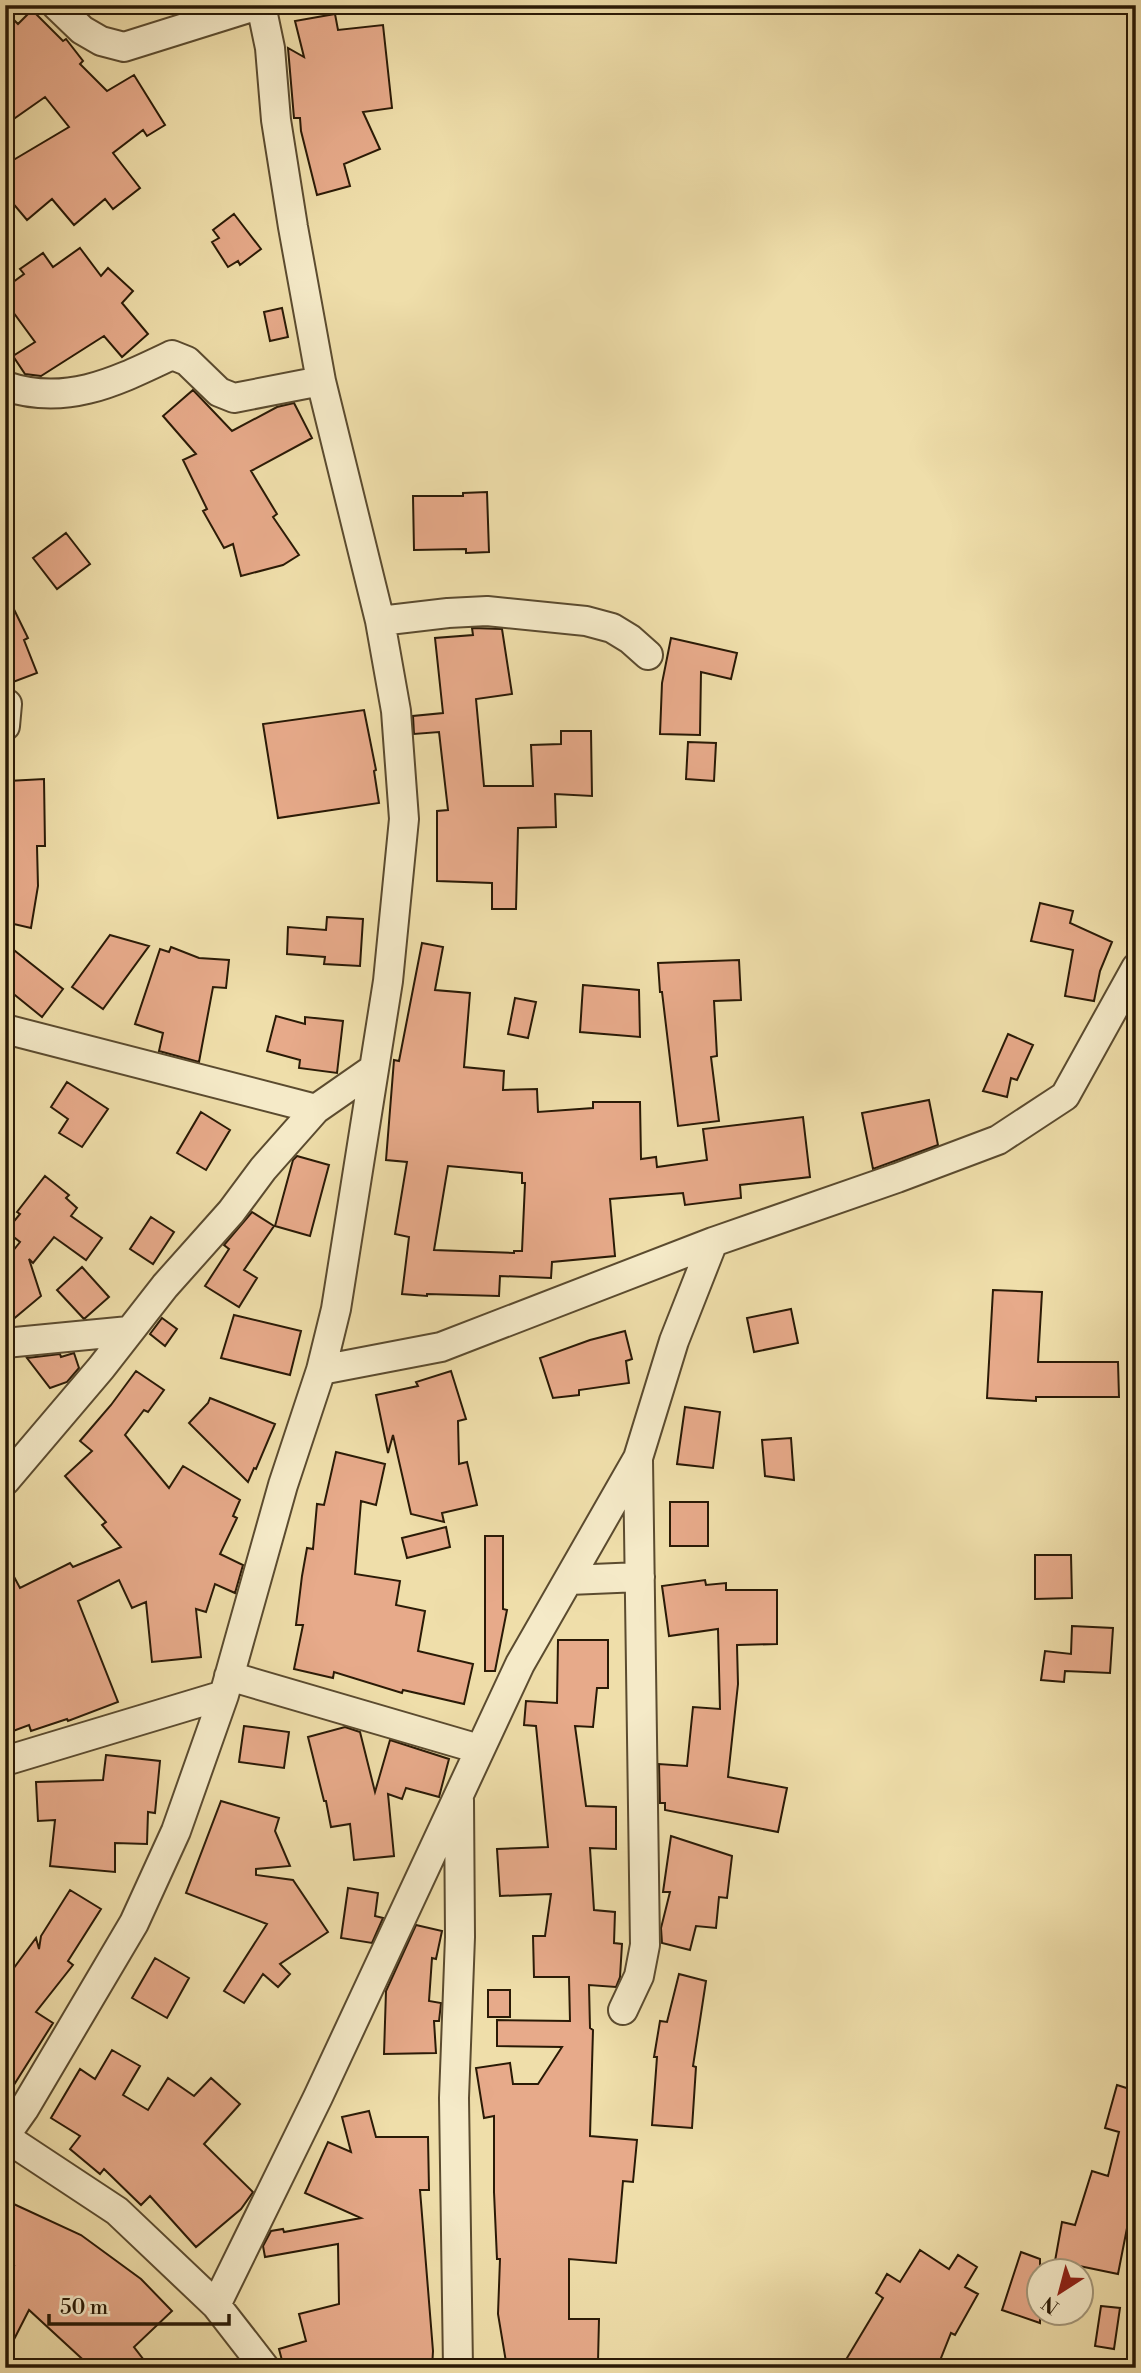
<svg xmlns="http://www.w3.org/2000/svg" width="1141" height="2373" font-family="'Libre Bodoni',serif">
	<rect width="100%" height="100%" fill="#efdeaa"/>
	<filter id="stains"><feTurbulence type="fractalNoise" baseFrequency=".00286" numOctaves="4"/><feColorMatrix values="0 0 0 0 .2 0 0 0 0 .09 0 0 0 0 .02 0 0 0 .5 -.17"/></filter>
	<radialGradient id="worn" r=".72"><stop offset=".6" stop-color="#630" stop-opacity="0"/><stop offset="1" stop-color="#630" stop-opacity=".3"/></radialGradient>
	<path fill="#e7aa8a" stroke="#2a1a06" stroke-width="2" fill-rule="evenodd" d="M 32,10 L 63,41 L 66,39 L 83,61 L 80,64 L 107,91 L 134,75 L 165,125 L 147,136 L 143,130 L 113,153 L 140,188 L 113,209 L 105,199 L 74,225 L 52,199 L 27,220 L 5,194 L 5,165 L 69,127 L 45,97 L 5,125 L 5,11 L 18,24 Z
		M 335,14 L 338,30 L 383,25 L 392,108 L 363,112 L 380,149 L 344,164 L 350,186 L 317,195 L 301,131 L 300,118 L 294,118 L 288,48 L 304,57 L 295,21 Z
		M 234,214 L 261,249 L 240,265 L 238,261 L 228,267 L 212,242 L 219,238 L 213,230 Z
		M 80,248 L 101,276 L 108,268 L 133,291 L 122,303 L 148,334 L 122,357 L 104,336 L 41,376 L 25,374 L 13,356 L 35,342 L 5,301 L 5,288 L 24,274 L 20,269 L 43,253 L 53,267 Z
		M 282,308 L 288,337 L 270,341 L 264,312 Z
		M 193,390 L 232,431 L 277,407 L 294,403 L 312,438 L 251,471 L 277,514 L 273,517 L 299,555 L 283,565 L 241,576 L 233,544 L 224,548 L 203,511 L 207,509 L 183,460 L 196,454 L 163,416 Z
		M 487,492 L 489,552 L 466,553 L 466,549 L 414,550 L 413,496 L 463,496 L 463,493 Z
		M 66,533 L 90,564 L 57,589 L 33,558 Z
		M 5,591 L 28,638 L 24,640 L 37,673 L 5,685 Z
		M 472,628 L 502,629 L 512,694 L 476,699 L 484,786 L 533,786 L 531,745 L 561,744 L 561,731 L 591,731 L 592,796 L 555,794 L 556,827 L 518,828 L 516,909 L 492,909 L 492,883 L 437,881 L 437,811 L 448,810 L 439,732 L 414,734 L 413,716 L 443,713 L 435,638 L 473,635 Z
		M 671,638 L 737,653 L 731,679 L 701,672 L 700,735 L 660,734 L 662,683 Z
		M 364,710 L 376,770 L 374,771 L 379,803 L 278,818 L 263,724 Z
		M 688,742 L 716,743 L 714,781 L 686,779 Z
		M 44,779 L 45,846 L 37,846 L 38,886 L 31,928 L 5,922 L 8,781 Z
		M 1040,903 L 1073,911 L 1070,923 L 1112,942 L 1100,971 L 1094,1001 L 1065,996 L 1073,950 L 1031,941 Z
		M 327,917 L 363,919 L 360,966 L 324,964 L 325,957 L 287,954 L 288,927 L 326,930 Z
		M 110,935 L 149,946 L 103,1009 L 72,987 Z
		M 5,943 L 63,989 L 42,1017 L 5,987 Z
		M 422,943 L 443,947 L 435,990 L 470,993 L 464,1067 L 504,1071 L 503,1090 L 537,1089 L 538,1112 L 593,1108 L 593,1102 L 640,1102 L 641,1159 L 656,1157 L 657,1167 L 707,1160 L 703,1129 L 803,1117 L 810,1177 L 740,1185 L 741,1198 L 685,1205 L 683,1193 L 610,1199 L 615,1256 L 552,1262 L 551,1278 L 500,1276 L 499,1296 L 427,1294 L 427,1296 L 402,1294 L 409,1237 L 395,1234 L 407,1162 L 386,1160 L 394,1060 L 399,1061 ZM 448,1166 L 522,1173 L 522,1183 L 525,1183 L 522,1251 L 514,1251 L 514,1253 L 434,1250 Z
		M 171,947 L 199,958 L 229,960 L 226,988 L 213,987 L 199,1062 L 159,1051 L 163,1033 L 135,1024 L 160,949 L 169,952 Z
		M 739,960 L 741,1000 L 714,1001 L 717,1056 L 711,1057 L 719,1121 L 678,1126 L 662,992 L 660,992 L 658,963 Z
		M 583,985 L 639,990 L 640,1037 L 580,1032 Z
		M 515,998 L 536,1002 L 528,1038 L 508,1034 Z
		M 276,1016 L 305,1024 L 305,1017 L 343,1021 L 337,1073 L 299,1068 L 300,1060 L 267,1051 Z
		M 1008,1034 L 1033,1045 L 1017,1080 L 1011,1078 L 1007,1097 L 983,1091 Z
		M 67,1082 L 108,1109 L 82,1147 L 59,1133 L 68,1119 L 51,1107 Z
		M 929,1100 L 938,1145 L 873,1169 L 862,1113 Z
		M 201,1112 L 230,1130 L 206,1170 L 177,1153 Z
		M 297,1156 L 329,1165 L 310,1236 L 275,1226 L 293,1160 Z
		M 45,1176 L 69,1195 L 66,1198 L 77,1208 L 71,1216 L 102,1238 L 86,1260 L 54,1237 L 33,1263 L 29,1259 L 41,1296 L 5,1326 L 5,1261 L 20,1242 L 6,1231 L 20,1214 L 17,1212 Z
		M 252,1212 L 274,1226 L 244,1270 L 257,1278 L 239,1307 L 205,1286 L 229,1249 L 224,1245 Z
		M 151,1217 L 174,1232 L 153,1264 L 130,1249 Z
		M 82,1267 L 109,1297 L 84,1319 L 57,1290 Z
		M 993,1290 L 1042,1292 L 1038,1362 L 1118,1362 L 1119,1397 L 1036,1397 L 1036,1401 L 987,1398 Z
		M 791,1309 L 798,1343 L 754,1352 L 747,1318 Z
		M 234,1315 L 301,1331 L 290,1375 L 221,1358 Z
		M 162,1318 L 177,1329 L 165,1346 L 150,1334 Z
		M 625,1331 L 632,1359 L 626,1361 L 629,1383 L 579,1390 L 579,1395 L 553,1398 L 540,1358 L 590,1340 Z
		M 74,1353 L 79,1368 L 67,1382 L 50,1388 L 27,1358 L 60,1354 L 61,1357 Z
		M 136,1371 L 164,1390 L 148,1412 L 144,1410 L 125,1435 L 169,1488 L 183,1466 L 240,1500 L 233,1516 L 237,1518 L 220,1554 L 243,1565 L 235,1593 L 215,1584 L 206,1612 L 196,1609 L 201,1657 L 152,1662 L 146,1602 L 132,1608 L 119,1580 L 78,1601 L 118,1702 L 68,1721 L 67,1719 L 31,1731 L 29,1725 L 5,1734 L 5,1560 L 20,1588 L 70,1563 L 73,1567 L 121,1547 L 102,1525 L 106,1522 L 65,1476 L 92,1451 L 80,1441 L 111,1405 Z
		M 451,1371 L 466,1419 L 458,1421 L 459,1464 L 467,1462 L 477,1505 L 442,1513 L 444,1522 L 411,1514 L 393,1435 L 388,1453 L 376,1395 L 418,1386 L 416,1382 Z
		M 210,1398 L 275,1424 L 256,1469 L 254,1468 L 248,1482 L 189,1423 L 208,1403 Z
		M 685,1407 L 720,1412 L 713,1468 L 677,1464 Z
		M 791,1438 L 794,1480 L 765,1476 L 762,1440 Z
		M 336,1452 L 385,1464 L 376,1505 L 361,1501 L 355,1574 L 400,1581 L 396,1605 L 425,1611 L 418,1651 L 473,1664 L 464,1704 L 403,1690 L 402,1693 L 334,1672 L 333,1678 L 294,1669 L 303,1625 L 296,1625 L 302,1576 L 307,1548 L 313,1549 L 317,1504 L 324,1505 Z
		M 670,1502 L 708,1502 L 708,1546 L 670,1546 Z
		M 446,1527 L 450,1547 L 407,1558 L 402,1538 Z
		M 485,1536 L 503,1536 L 503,1609 L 507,1610 L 495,1671 L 485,1671 Z
		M 1035,1555 L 1071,1555 L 1072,1598 L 1035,1599 Z
		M 705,1580 L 706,1585 L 726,1583 L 726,1590 L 777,1590 L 777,1644 L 737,1645 L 738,1684 L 728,1777 L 787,1788 L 778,1832 L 665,1810 L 665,1803 L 660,1803 L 659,1764 L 687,1766 L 693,1707 L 720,1709 L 718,1629 L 669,1636 L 662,1586 Z
		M 1072,1626 L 1113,1628 L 1110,1673 L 1065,1671 L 1064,1682 L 1041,1680 L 1045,1651 L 1071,1654 Z
		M 558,1640 L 608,1640 L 608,1688 L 597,1688 L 593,1727 L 575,1726 L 586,1806 L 616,1807 L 616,1849 L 590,1848 L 594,1910 L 615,1912 L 614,1943 L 622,1944 L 620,1977 L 616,1987 L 589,1985 L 590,2028 L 593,2030 L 590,2136 L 637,2140 L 633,2182 L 623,2181 L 616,2263 L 569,2259 L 569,2319 L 599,2319 L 598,2362 L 570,2361 L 571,2366 L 507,2368 L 498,2314 L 500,2259 L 497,2259 L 494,2192 L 494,2116 L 484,2118 L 476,2068 L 510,2063 L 513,2084 L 538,2084 L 562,2047 L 497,2046 L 497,2020 L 570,2021 L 569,1977 L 534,1977 L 533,1936 L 545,1936 L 551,1894 L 500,1896 L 497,1849 L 548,1847 L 536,1726 L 524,1725 L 526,1701 L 557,1703 Z
		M 244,1726 L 289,1732 L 284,1768 L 239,1762 Z
		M 345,1727 L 360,1732 L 375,1792 L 390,1740 L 449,1759 L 439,1797 L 406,1788 L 402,1799 L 388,1794 L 394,1856 L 354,1860 L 350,1824 L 331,1827 L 326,1801 L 324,1801 L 308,1737 Z
		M 106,1755 L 160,1761 L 155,1813 L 148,1812 L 147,1844 L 115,1843 L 115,1872 L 50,1866 L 55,1820 L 38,1821 L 36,1782 L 103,1780 Z
		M 221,1801 L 279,1818 L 275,1831 L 290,1866 L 256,1869 L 256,1875 L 293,1880 L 328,1932 L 280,1964 L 290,1974 L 278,1987 L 263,1974 L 244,2003 L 224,1991 L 267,1924 L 186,1893 Z
		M 671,1836 L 732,1856 L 727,1898 L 719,1897 L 716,1928 L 696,1926 L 690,1950 L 662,1943 L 661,1928 L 670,1892 L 663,1892 Z
		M 348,1888 L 378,1893 L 375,1916 L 383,1918 L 372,1943 L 341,1938 Z
		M 70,1890 L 101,1909 L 68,1961 L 73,1965 L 36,2012 L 53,2023 L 5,2099 L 5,1980 L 36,1938 L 39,1949 L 41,1936 Z
		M 416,1925 L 442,1931 L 436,1959 L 432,1958 L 429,2001 L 441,2003 L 439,2021 L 434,2021 L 436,2053 L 384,2054 L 386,1991 Z
		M 155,1958 L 189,1978 L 167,2018 L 132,1998 Z
		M 679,1974 L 706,1981 L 693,2066 L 696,2067 L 692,2128 L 652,2125 L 657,2057 L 654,2057 L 660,2021 L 667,2022 Z
		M 488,1990 L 510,1990 L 510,2017 L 488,2017 Z
		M 112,2050 L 140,2066 L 123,2095 L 148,2110 L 168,2078 L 194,2096 L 211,2078 L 240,2104 L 204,2144 L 253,2192 L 241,2209 L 196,2247 L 150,2196 L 141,2205 L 104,2169 L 100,2174 L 70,2149 L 80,2136 L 51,2118 L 80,2069 L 95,2079 Z
		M 1117,2085 L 1136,2091 L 1136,2225 L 1128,2223 L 1118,2274 L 1055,2261 L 1062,2222 L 1075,2225 L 1092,2171 L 1108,2176 L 1119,2132 L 1105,2128 Z
		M 369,2111 L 376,2137 L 428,2137 L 429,2190 L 420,2190 L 433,2351 L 432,2368 L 317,2368 L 316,2363 L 298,2368 L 284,2368 L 279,2349 L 306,2341 L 299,2314 L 339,2304 L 338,2244 L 265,2257 L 263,2246 L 271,2231 L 283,2229 L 284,2232 L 361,2218 L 305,2193 L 328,2142 L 351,2152 L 342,2117 Z
		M 5,2200 L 81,2235 L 141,2279 L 172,2311 L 134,2347 L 150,2368 L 92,2368 L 29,2310 L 5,2357 L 5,2282 L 14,2266 L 5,2262 Z
		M 920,2250 L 949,2269 L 958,2255 L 977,2267 L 965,2287 L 978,2294 L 955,2335 L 951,2333 L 937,2368 L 841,2368 L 883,2298 L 876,2293 L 887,2274 L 900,2282 Z
		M 1021,2252 L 1040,2259 L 1040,2323 L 1002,2310 Z
		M 1101,2306 L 1120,2308 L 1114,2349 L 1095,2346 Z"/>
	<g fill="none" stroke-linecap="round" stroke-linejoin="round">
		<defs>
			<path id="minor" d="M 56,5 L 82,30 L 101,41 L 124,47 L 258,5
				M 5,386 C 67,407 117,381 172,355 L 187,361 L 219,392 L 234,398 L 321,381
				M 380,621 L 448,613 L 487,611 L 586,621 L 612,628 L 630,639 L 648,655
				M 5,726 L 7,704
				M 5,1029 L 316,1109
				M 5,1343 L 129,1331
				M 321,1370 L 441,1347 L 713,1242 L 897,1178 L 998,1140 L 1065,1096 L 1136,968
				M 5,1481 L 101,1368 L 165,1286 L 231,1212 L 263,1169 L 316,1109 L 372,1070
				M 569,1580 L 640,1577
				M 229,1676 L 479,1749
				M 5,1761 L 224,1695
				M 623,2010 L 639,1976 L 645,1945 L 638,1460
				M 5,2136 L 24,2109 L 134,1923 L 176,1831 L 224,1695 L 283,1485 L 321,1370 L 336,1309 L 388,981 L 404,819 L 396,711 L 380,621 L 321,381 L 293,227 L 276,120 L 270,48 L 261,5
				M 5,2137 L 117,2211 L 216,2305 L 265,2368
				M 216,2305 L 318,2097 L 520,1664 L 638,1458 L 674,1341 L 713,1242
				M 458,2368 L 454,2098 L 460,1937 L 459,1800"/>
		</defs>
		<use href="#minor" stroke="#5b4b2f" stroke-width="32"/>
		<use href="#minor" stroke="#f5eac8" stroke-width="28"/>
	</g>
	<rect width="1141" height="2373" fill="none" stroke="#efdeaa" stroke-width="28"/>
	<rect x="7" y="7" width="1127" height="2359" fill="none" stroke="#2a1a06" stroke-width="3.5"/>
	<rect x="14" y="14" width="1113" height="2345" fill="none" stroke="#2a1a06" stroke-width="2"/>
	<g transform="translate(1060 2292) rotate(216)"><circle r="33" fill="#f5eac8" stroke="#a4977a" stroke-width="2"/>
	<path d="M0-5L12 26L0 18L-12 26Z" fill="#8f2418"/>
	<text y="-10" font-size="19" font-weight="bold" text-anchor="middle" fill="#2a1a06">N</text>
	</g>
	<path d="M49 2314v10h180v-10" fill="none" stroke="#2a1a06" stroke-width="3.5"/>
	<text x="60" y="2314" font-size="21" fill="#2a1a06" stroke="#f5eac8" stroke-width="5" paint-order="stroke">50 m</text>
	<rect width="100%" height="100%" filter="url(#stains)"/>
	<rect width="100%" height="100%" fill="url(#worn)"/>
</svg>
